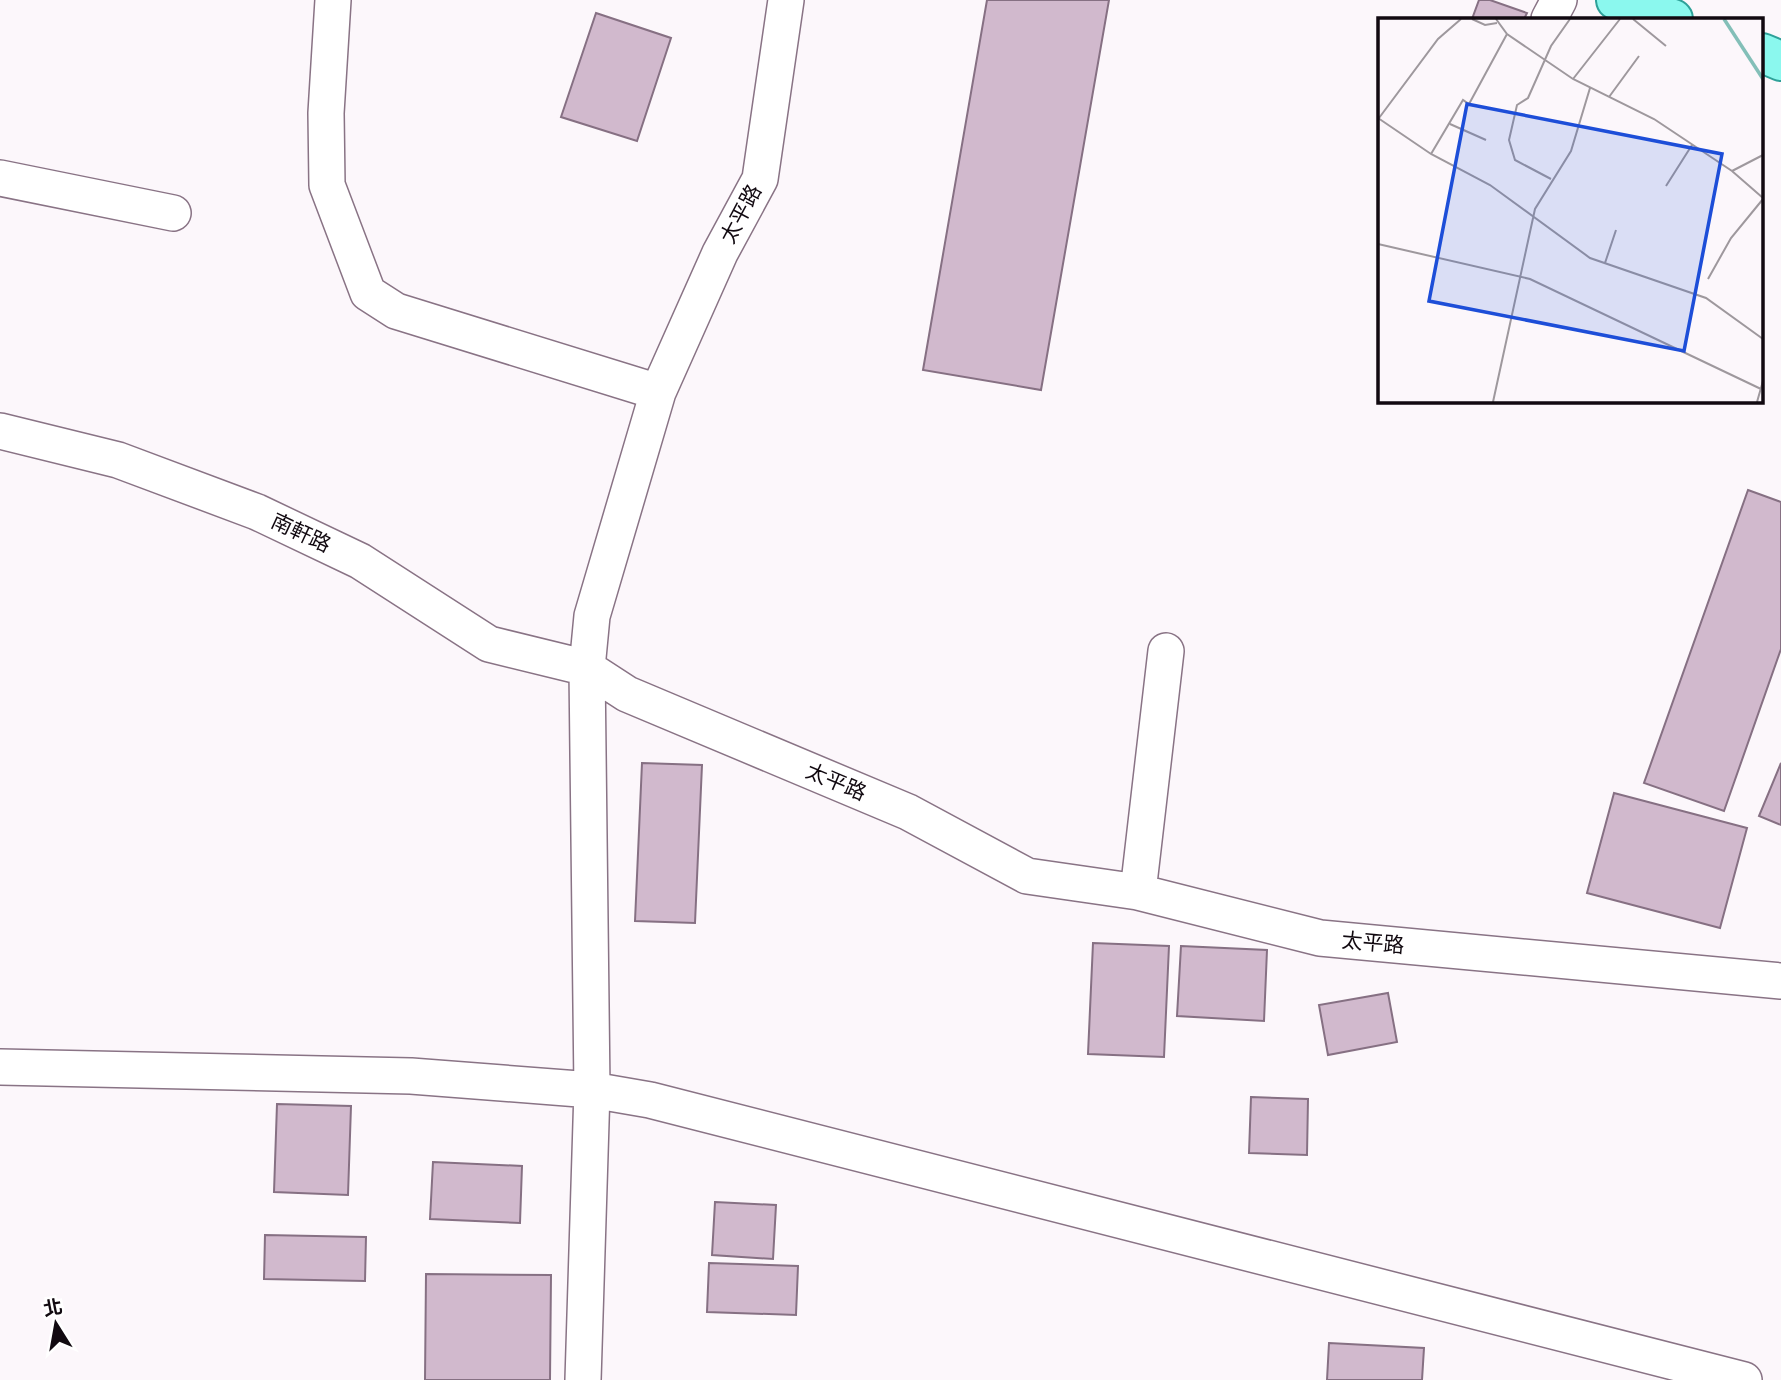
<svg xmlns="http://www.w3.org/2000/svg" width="1781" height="1380" font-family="'Times New Roman','Noto Sans TC',serif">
	<rect width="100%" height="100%" fill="#fcf7fb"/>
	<path fill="#d1b9cd" stroke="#867083" stroke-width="2" d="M 987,0 L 1109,0 L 1041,390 L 923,370 Z
		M 1479,0 L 1490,0 L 1527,13 L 1524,19 L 1472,19 Z
		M 596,13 L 671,38 L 637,141 L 561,117 Z
		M 1748,490 L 1781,502 L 1781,649 L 1724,811 L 1644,783 Z
		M 642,763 L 702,765 L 695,923 L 635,921 Z
		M 1781,763 L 1781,825 L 1759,816 Z
		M 1614,793 L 1747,828 L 1720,928 L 1587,893 Z
		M 1093,943 L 1169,946 L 1164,1057 L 1088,1054 Z
		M 1181,946 L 1267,950 L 1264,1021 L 1177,1016 Z
		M 1388,993 L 1397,1042 L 1328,1055 L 1319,1005 Z
		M 1251,1097 L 1308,1099 L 1307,1155 L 1249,1153 Z
		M 277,1104 L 351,1106 L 348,1195 L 274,1192 Z
		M 433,1162 L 522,1166 L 520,1223 L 430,1219 Z
		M 715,1202 L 776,1205 L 773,1259 L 712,1255 Z
		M 265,1235 L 366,1237 L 365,1281 L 264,1279 Z
		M 709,1263 L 798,1266 L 796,1315 L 707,1312 Z
		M 426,1274 L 551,1275 L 550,1380 L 425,1380 Z
		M 1329,1343 L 1424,1348 L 1422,1380 L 1327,1380 Z"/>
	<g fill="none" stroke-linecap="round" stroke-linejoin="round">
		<defs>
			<path id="minor" d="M 333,0 L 326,113 L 327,185 L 368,293 L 396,311 L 658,392
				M 1549,19 L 1559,0
				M 0,178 L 173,213
				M 0,431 L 118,460 L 257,512 L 360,561 L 489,644 L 587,668 L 627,694 L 908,812 L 1027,876 L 1138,892 L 1320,938 L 1781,981
				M 1138,892 L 1166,651
				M 0,1067 L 411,1076 L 592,1090 L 650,1100 L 1744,1380
				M 583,1380 L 592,1090 L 587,668 L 592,616 L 658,392 L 720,253 L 760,179 L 786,0"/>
			<path id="major" d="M 1616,0 L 1673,19
				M 1762,53 L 1781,61"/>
		</defs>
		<use href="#minor" stroke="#897385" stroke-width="38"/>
		<use href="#major" stroke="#2ea199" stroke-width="42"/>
		<use href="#minor" stroke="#fff" stroke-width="35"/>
		<use href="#major" stroke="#8bf8ee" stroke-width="38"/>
	</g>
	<g text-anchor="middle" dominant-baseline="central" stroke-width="5" stroke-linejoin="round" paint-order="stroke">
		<g font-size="21" fill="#110910" stroke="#fff">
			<text transform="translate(741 214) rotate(-62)">太平路</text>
			<text transform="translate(301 533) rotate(25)">南軒路</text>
			<text transform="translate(836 782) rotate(23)">太平路</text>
			<text transform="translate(1373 943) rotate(5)">太平路</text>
		</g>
	</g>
	<g transform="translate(1378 18)">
		<rect width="385" height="385" fill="#fcf7fb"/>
		<path fill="none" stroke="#83bfb8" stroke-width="3.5" d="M 346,1 L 385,61"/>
		<path fill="none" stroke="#9e989d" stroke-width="2" d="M 94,1 L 107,7 L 119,5M 118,1 L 129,16 L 195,61 L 276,101 L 354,153 L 385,180M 255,1 L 288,28M 195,61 L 242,1M 231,79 L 261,38M 0,100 L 53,136 L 112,167 L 212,240 L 328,280 L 385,321M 1,100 L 60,21 L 83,1M 72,106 L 108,122M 53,136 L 85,82 L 91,86 L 129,16M 354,153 L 385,137M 173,161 L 137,142 L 131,122 L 139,87 L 150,80 L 173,28 L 192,1M 288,168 L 314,127M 0,226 L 152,261 L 383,371M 227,245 L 238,212M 330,261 L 353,220 L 385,181M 115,384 L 157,191 L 193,133 L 212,70M 379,384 L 385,363"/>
		<path fill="#1d4ed8" fill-opacity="0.15" stroke="#1d4ed8" stroke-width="3.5" d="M 89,86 L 344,136 L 306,333 L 51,283 Z"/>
		<rect width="385" height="385" fill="none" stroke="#110910" stroke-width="3.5"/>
	</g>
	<g transform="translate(56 1324) rotate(349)" stroke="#ffffff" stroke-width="5" paint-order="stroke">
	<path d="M0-5L12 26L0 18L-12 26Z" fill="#110910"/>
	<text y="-10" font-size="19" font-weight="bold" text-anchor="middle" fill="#110910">北</text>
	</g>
</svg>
